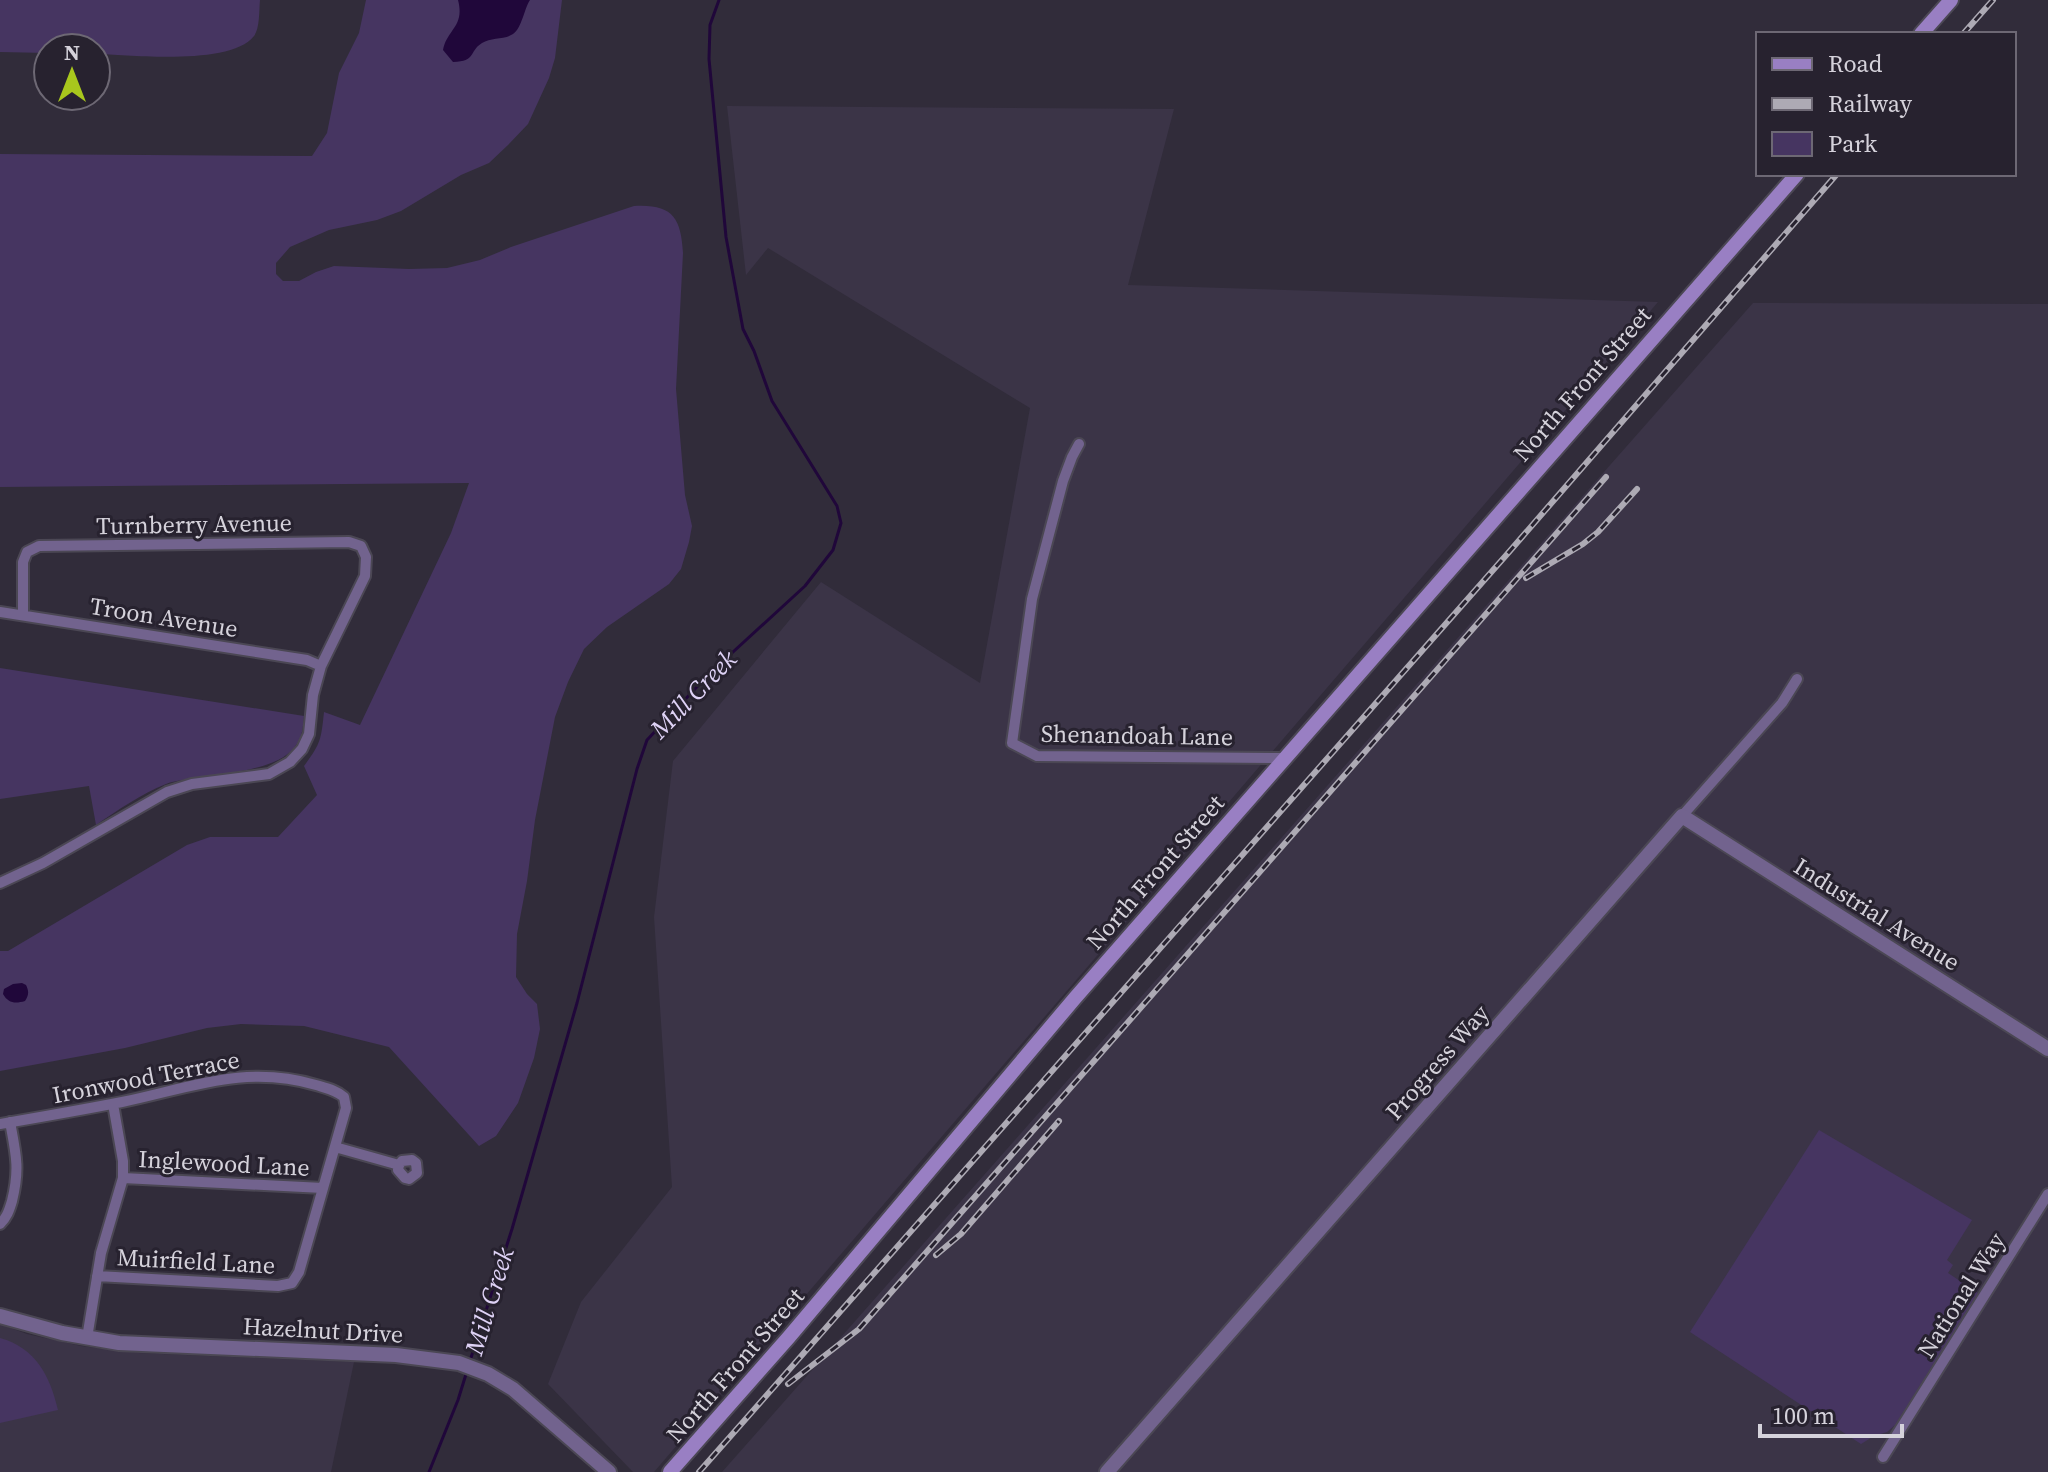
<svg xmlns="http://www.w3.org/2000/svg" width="2048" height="1472" font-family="'Source Serif 4',serif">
	<rect width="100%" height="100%" fill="#312c3a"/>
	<path fill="#3b3447" d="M 727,106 L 1174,109 L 1128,285 L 1658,302 L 654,1472 L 633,1472 L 548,1384 L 581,1302 L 672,1187 L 654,917 L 673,761 L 821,582 L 980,683 L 1030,408 L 768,248 L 746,275 Z
		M 1753,303 L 2048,304 L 2048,1472 L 722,1472 Z
		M 0,1324 L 27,1334 L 81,1346 L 139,1353 L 354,1362 L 331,1472 L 0,1472 Z"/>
	<path fill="#463561" d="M 0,0 L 260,0 C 259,10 260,28 254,36 C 231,66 131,55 96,54 L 96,48 L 48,48 L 48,53 L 0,52 Z
		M 366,0 L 562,0 L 555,58 L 549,78 L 528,124 L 508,145 L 489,163 L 461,175 L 401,211 L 377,220 L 329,230 L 290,247 L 276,263 L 276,274 L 283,281 L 299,281 L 316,272 L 334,266 L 409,269 L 447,268 L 480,260 L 511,247 L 634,206 C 672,204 681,217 683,253 L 676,389 L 685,495 L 692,526 L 689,542 L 681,569 L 669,584 L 607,627 L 584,649 L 568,682 L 555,717 L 535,820 L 527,881 L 517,934 L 516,977 L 527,994 L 537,1004 L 540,1029 L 534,1058 L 518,1103 L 496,1136 L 479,1146 L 389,1047 L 304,1026 L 241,1024 L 207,1028 L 125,1048 L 0,1071 L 0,951 L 8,951 L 187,845 L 210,837 L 278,837 L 317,795 L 304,766 C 321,743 321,740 324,712 L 360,725 L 451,533 L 469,483 L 0,487 L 0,154 L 312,156 L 327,133 L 339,73 L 359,33 Z
		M 0,668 L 304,716 C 303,724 303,733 299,740 C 283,777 201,772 166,784 C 141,794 118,810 96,825 L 89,786 L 0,799 Z
		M 1819,1130 L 1972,1220 L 1947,1260 L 1953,1265 L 1948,1273 L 1978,1293 L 1895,1425 L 1887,1432 L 1874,1436 L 1861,1444 L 1690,1332 Z
		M 0,1338 C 36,1348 50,1376 58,1410 L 0,1423 Z"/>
	<path fill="#20073a" d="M 458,0 L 530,0 C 524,9 522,28 513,34 C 504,40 491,37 482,43 C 468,52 477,61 453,62 L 443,50 C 447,29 465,27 458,0 Z
		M 22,983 L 26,985 C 29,991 29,995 25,1001 C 15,1004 8,1003 3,994 L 4,989 L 13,984 Z"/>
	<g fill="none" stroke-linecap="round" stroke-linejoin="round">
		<path stroke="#20073a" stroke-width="3" d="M 469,1364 L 512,1229 L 577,1003 L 637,769 L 647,740 L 709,674 L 805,586 L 833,550 L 841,523 L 837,506 L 772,401 L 754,351 L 743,329 L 726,237 L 709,59 L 710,25 L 719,0
			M 429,1472 L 458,1400 L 467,1371"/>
		<defs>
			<path id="minor" d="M 1079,444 L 1072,457 L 1063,481 L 1032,599 L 1012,743 L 1037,756 L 1284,758
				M 0,612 L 307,660 L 321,666
				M 1682,816 L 1782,703 L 1797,679
				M 0,883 L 43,863 L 167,792 L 192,784 L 269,774 L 290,762 L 302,749 L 309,734 L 313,695 L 321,666 L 365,576 L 366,557 L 361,546 L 349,542 L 39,546 L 27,552 L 23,562 L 23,615
				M 0,1124 C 41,1117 81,1110 122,1102 C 190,1088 245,1064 316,1085 C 326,1088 336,1090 344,1097 L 346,1108 L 299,1272 L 292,1283 L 278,1286 L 97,1276
				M 335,1147 L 399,1165 L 402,1161 L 412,1160 L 416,1163 L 417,1173 L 409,1179 L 405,1178 L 398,1170 L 399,1165
				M 123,1178 L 323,1188
				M 0,1224 C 7,1217 9,1211 12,1201 C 20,1169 16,1154 10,1122
				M 87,1338 L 101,1253 L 123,1178 L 123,1161 L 113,1104
				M 1883,1457 L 2048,1194"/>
			<path id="tertiary" d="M 0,1316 L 62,1333 L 119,1343 L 396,1355 L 459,1363 L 488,1374 L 513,1389 L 609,1472
				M 1107,1472 L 1682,816 L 2048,1049"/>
			<path id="secondary" d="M 1921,34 L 1951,0
				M 670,1472 L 789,1337 L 1075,998 L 1797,174"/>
		</defs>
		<use href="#minor" stroke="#4b4754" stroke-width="14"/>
		<use href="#tertiary" stroke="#4b4754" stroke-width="18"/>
		<use href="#secondary" stroke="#4b4754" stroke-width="18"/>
		<use href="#minor" stroke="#72638e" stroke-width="10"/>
		<use href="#tertiary" stroke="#72638e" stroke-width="14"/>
		<use href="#secondary" stroke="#997fc3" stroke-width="14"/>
		<defs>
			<path id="rail" d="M 1963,34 L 1993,0
				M 1526,578 L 1583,544 L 1598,532 L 1637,489
				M 936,1255 L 961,1234 L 1059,1121
				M 788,1384 L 859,1329 L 1606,477
				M 699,1472 L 1509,552 L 1837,174"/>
		</defs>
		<use href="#rail" stroke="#adaab4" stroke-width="6"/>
		<use href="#rail" stroke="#27222f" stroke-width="3" stroke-dasharray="9" stroke-linecap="butt"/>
	</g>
	<g text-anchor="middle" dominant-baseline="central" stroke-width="6" stroke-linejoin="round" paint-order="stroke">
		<g font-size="24" fill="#d5d2db" stroke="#27222f">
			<text transform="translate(1582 384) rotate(-49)">North Front Street</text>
			<text transform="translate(194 524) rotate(-1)">Turnberry Avenue</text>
			<text transform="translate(164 617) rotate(9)">Troon Avenue</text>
			<text transform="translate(1137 735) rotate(1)">Shenandoah Lane</text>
			<text transform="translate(1155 872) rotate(-49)">North Front Street</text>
			<text transform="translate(1877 914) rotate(32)">Industrial Avenue</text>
			<text transform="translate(1437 1062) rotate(-49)">Progress Way</text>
			<text transform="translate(146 1077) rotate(-11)">Ironwood Terrace</text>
			<text transform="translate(224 1163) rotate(3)">Inglewood Lane</text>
			<text transform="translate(196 1261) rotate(3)">Muirfield Lane</text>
			<text transform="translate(1961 1295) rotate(-58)">National Way</text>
			<text transform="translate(323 1330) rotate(3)">Hazelnut Drive</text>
			<text transform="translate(735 1365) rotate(-49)">North Front Street</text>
		</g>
		<g font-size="26" font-style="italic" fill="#ded2f5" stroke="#27222f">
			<text transform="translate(693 694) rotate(-46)">Mill Creek</text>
			<text transform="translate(489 1301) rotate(-73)">Mill Creek</text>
		</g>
	</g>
	<rect x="1756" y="32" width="260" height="144" fill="#27222f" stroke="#6d6874" stroke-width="2"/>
	<rect x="1772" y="58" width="40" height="12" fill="#997fc3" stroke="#6d6874" stroke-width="2"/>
	<text x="1828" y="72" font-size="24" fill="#d5d2db">Road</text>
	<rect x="1772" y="98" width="40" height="12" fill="#adaab4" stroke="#6d6874" stroke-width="2"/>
	<text x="1828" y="112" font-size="24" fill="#d5d2db">Railway</text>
	<rect x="1772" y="132" width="40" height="24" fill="#463561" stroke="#6d6874" stroke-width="2"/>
	<text x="1828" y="152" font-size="24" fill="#d5d2db">Park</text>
	<g transform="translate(72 72)"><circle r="38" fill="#27222f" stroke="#6d6874" stroke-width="2"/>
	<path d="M0-6L14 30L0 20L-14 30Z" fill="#a8c71d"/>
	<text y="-12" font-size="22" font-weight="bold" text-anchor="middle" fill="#d5d2db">N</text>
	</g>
	<path d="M1760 1424v12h142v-12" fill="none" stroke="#d5d2db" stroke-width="4"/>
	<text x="1772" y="1424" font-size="24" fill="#d5d2db" stroke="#27222f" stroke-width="6" paint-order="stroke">100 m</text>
</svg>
